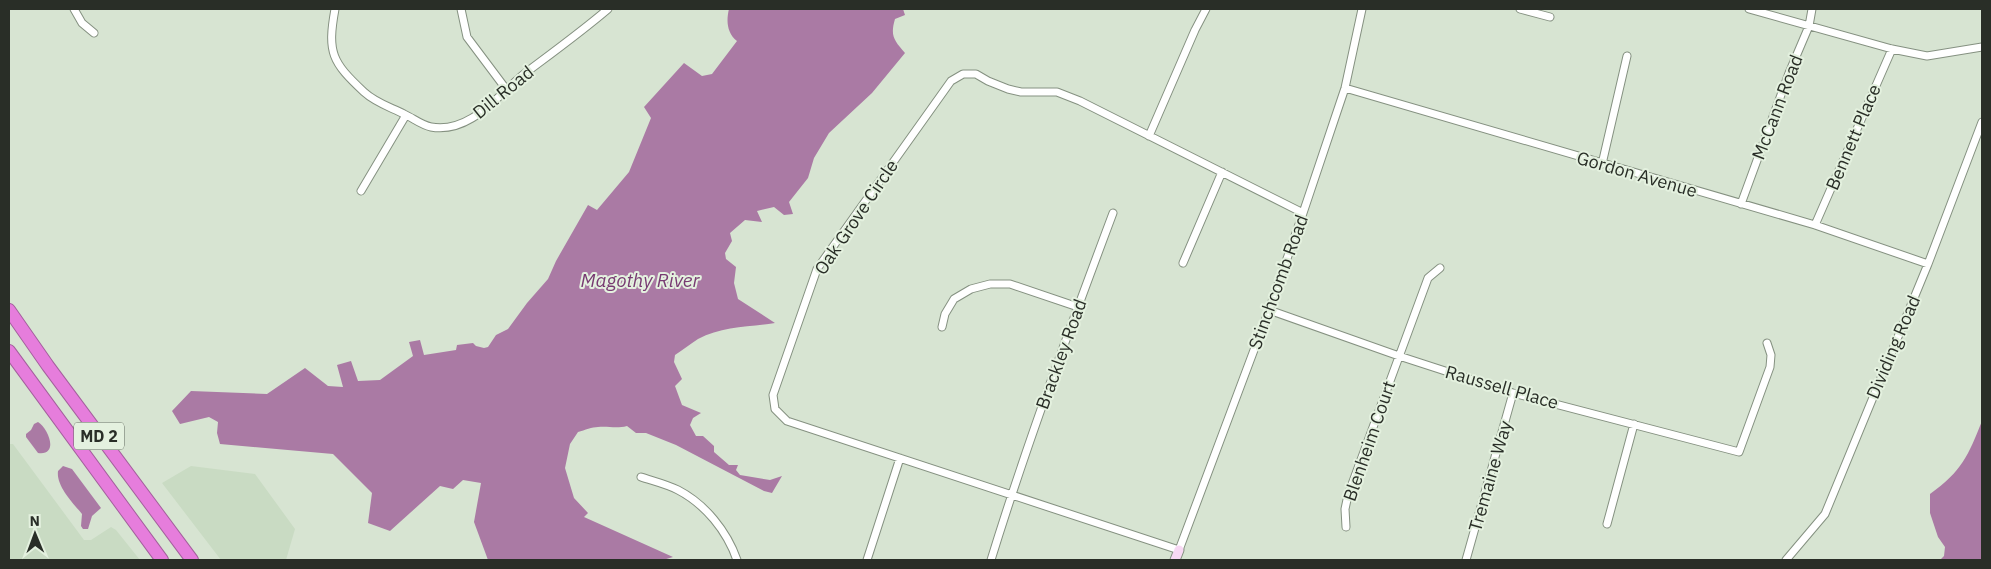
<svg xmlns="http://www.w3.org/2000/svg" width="1991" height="569" font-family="'IBM Plex Sans',sans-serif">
	<rect width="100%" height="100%" fill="#d7e4d2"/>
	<path fill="#c9dbc3" d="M 9,444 L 13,444 L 84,540 L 91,540 L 111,527 L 116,530 L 140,560 L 9,560 Z
		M 191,466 L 255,474 L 295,529 L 286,560 L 221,560 L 162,483 Z"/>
	<path fill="#aa7aa4" d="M 729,9 L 903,9 L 905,15 L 895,19 C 890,36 894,40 905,53 L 872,93 L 829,133 L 814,158 L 808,178 L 789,202 L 793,214 L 784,215 L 774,207 L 757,211 L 762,222 L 745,220 L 730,233 L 732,241 L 725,253 L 726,259 L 736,267 L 734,283 L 738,299 L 775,323 C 749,327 722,326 698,339 C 690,344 683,350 675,355 L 674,362 L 682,379 L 675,386 L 682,405 L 701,413 L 693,418 L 690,425 L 696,436 L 703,436 L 714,446 L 714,452 L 729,465 L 738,465 L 736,470 L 740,475 L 770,480 L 782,476 L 772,493 L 764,491 L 676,445 L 646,433 L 636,433 L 627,426 C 616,429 609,426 598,427 C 592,427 585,430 578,432 L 570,444 L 565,468 L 574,498 L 588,513 L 584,517 L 673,557 L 663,560 L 488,560 L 474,522 L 481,483 L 463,480 L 453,489 L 440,486 L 390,531 L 368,523 L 372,493 L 333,454 L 220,444 L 217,433 L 218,422 L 209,417 L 180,424 L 172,411 L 191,391 L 267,394 L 305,368 L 328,386 L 343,387 L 337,365 L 351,361 L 358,381 L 380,380 L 413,356 L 409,342 L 420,340 L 424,355 L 456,350 L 457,345 L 473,343 L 476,346 L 484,348 L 488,347 L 496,335 L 508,329 L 527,303 L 548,279 L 556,261 L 588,205 L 597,210 L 629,172 L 651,118 L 644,107 L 684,63 L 702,76 L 712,74 L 737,41 C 727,33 726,21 729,9 Z
		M 1982,421 L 1982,560 L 1940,560 L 1944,556 L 1945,547 L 1938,537 L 1930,513 L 1930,494 C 1962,471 1968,456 1982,421 Z
		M 38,422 C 49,429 59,456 38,453 L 26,437 L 26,434 L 31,430 L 34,424 Z
		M 63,466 L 72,469 L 101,508 L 92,516 L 88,529 L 83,529 L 81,526 L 82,514 C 73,503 56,486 58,471 Z"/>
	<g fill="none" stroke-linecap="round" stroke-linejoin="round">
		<defs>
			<path id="street" d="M 74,9 L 82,23 L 94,33
				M 335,9 C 327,53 332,62 364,92 C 376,103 390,107 404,114 C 413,118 421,125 431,127 C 470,134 498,95 524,74 C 552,53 581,32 608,9
				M 461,9 L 467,37 L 506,89
				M 1520,9 L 1550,17
				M 1749,9 L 1892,49 L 1927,56 L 1982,47
				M 1345,88 L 1815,225 L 1928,264
				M 1149,136 L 1195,30 L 1206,9
				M 1602,164 L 1627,56
				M 361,191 L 406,115
				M 1741,204 L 1789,73 L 1809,26 L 1812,9
				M 1303,213 L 1080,101 L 1057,92 L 1021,92 L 1008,89 L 988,81 L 976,74 L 963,74 L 951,81 L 817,269 L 773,395 L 775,409 L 787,421 L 1179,550 L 1269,310 L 1303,213 L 1345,88 L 1362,9
				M 1815,225 L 1892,49
				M 1183,263 L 1222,172
				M 1269,310 L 1399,356 L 1513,393 L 1739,452 L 1770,367 L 1771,355 L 1767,343
				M 942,327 L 945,314 L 954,299 L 971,289 L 990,284 L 1010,284 L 1078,307
				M 641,477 C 653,481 666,484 678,490 C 705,504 727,531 737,560
				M 1607,524 L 1634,424
				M 1346,527 L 1345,509 L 1348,495 L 1428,278 L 1440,268
				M 867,560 L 900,458
				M 991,560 C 1027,443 1070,328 1113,213
				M 1466,560 L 1513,393
				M 1786,560 L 1825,514 L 1928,264 L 1982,122"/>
			<path id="secondary" d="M 1175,560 L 1179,550"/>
			<path id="highway" d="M 9,310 L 48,366 L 192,560
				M 9,351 L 162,560"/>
		</defs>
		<use href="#street" stroke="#859181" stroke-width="9"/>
		<use href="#secondary" stroke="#859181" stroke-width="11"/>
		<use href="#highway" stroke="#a4619d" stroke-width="14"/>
		<use href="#street" stroke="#fff" stroke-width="7"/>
		<use href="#secondary" stroke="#f8d8f4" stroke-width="9"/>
		<use href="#highway" stroke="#e67ddc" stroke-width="12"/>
	</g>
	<g text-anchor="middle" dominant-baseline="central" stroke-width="4" stroke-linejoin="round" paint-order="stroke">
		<rect fill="#e4f1df" stroke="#61685e" stroke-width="1" x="74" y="422.5" width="50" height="27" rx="4"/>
		<g font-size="16" font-weight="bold" fill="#292e27">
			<text x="99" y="436">MD 2</text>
		</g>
		<g font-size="18" fill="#292e27" stroke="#e4f1df">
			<text transform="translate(503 92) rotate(-39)">Dill Road</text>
			<text transform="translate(1777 107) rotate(-69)">McCann Road</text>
			<text transform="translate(1853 137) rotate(-67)">Bennett Place</text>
			<text transform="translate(1637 174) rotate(16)">Gordon Avenue</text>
			<text transform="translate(856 217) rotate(-56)">Oak Grove Circle</text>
			<text transform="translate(1278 282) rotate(-70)">Stinchcomb Road</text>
			<text transform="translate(1893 347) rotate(-67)">Dividing Road</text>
			<text transform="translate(1061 354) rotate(-70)">Brackley Road</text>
			<text transform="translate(1502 387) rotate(16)">Raussell Place</text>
			<text transform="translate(1369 441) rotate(-71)">Blenheim Court</text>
			<text transform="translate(1490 476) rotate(-74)">Tremaine Way</text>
		</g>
		<g font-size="19" font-style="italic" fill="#783b72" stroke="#e4f1df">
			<text x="640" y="280">Magothy River</text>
		</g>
	</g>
	<rect width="1991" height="569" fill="none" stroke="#292e27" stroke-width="20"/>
	<g transform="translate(35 534) rotate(359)" stroke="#e4f1df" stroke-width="4" paint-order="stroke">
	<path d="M0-4L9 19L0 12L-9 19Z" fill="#292e27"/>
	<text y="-8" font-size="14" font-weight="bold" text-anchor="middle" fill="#292e27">N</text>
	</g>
</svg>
